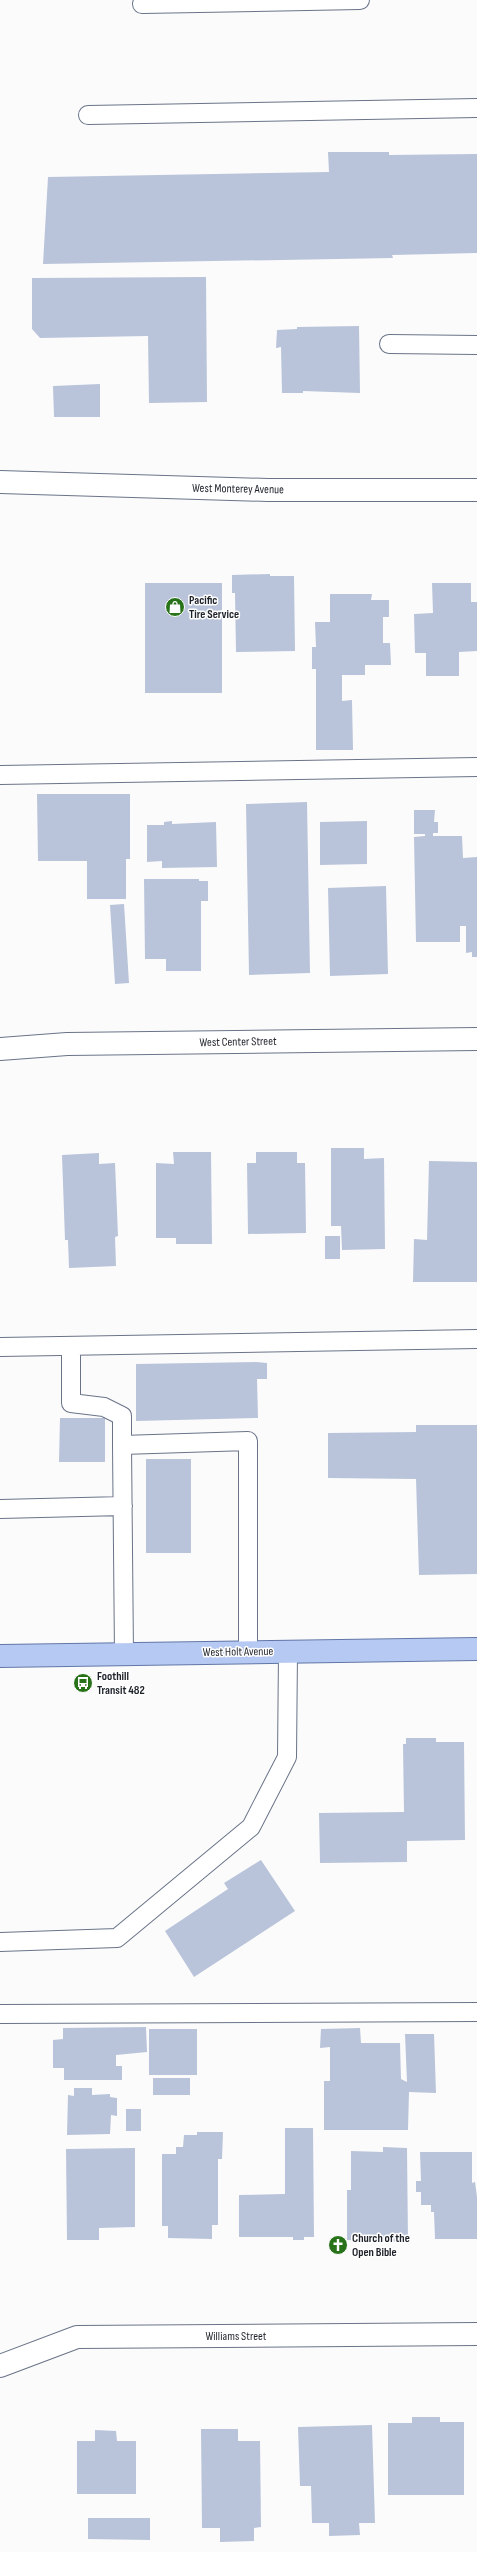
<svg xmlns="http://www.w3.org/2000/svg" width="477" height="2552" font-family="'Sofia Sans Condensed',sans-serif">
	<rect width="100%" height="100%" fill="#fbfbfb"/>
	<path fill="#b9c4da" d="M 328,152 L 389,152 L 389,155 L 477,154 L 477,253 L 392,255 L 393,258 L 43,264 L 48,177 L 329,172 Z
		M 206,277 L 207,402 L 149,403 L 148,336 L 40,338 L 32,329 L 32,278 Z
		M 359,326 L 360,393 L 303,391 L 303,393 L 282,393 L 281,347 L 276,348 L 277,330 L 297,329 L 297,327 Z
		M 100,384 L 100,417 L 54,417 L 53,386 Z
		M 270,574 L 270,576 L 294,576 L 295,651 L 236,652 L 235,593 L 232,593 L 232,575 Z
		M 145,583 L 222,583 L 222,693 L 145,693 Z
		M 432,583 L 471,583 L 471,602 L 477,602 L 477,651 L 459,652 L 459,676 L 426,676 L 426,653 L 415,653 L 414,614 L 433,613 Z
		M 330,594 L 372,594 L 371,600 L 389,600 L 389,617 L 383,617 L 383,643 L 390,643 L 391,665 L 365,665 L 365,675 L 342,675 L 342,701 L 352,700 L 353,750 L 316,750 L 316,669 L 312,669 L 312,647 L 316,647 L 315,622 L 330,622 Z
		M 37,794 L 130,794 L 130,859 L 126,859 L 126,899 L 87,899 L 87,861 L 38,861 Z
		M 307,802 L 310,973 L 249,975 L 246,804 Z
		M 414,810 L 435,810 L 434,822 L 438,822 L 438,833 L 433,833 L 433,836 L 462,836 L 463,858 L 477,857 L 477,957 L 472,957 L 472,952 L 466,953 L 466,926 L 460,926 L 460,942 L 416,942 L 414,837 L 425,836 L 425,834 L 414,834 Z
		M 172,821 L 172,824 L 216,822 L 217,867 L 162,868 L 162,861 L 147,862 L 147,825 L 164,825 L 164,822 Z
		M 367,821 L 367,864 L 320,865 L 320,822 Z
		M 144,879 L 199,879 L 199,881 L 208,881 L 208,901 L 201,901 L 201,971 L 166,971 L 166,959 L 145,959 Z
		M 386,886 L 388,974 L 330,976 L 328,888 Z
		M 124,904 L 129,983 L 115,984 L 110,905 Z
		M 331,1148 L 364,1148 L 364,1159 L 384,1158 L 385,1249 L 342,1250 L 341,1226 L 331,1226 Z
		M 173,1152 L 211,1152 L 212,1244 L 176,1244 L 176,1238 L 156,1238 L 156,1163 L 174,1164 Z
		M 256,1152 L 297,1152 L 297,1163 L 305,1163 L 306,1233 L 248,1234 L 247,1163 L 256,1163 Z
		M 99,1153 L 99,1164 L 115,1163 L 118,1236 L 115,1237 L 116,1266 L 69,1268 L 68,1240 L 65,1240 L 62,1155 Z
		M 429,1161 L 477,1162 L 477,1282 L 413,1282 L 414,1239 L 427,1240 Z
		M 325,1236 L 340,1236 L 340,1259 L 325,1259 Z
		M 256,1362 L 267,1363 L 267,1379 L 257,1379 L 258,1418 L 136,1421 L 136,1364 Z
		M 60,1418 L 105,1418 L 105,1462 L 59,1462 Z
		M 416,1425 L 477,1425 L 477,1574 L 419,1575 L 416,1479 L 328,1478 L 328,1433 L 416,1432 Z
		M 146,1459 L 191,1459 L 191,1553 L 146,1553 Z
		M 406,1738 L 436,1738 L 436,1742 L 464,1742 L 465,1840 L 407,1841 L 407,1862 L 320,1863 L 319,1813 L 404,1812 L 403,1744 L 406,1744 Z
		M 261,1860 L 295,1911 L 194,1977 L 165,1931 L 228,1889 L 224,1883 Z
		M 146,2027 L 147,2052 L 116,2055 L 116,2066 L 122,2066 L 122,2080 L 64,2080 L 64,2068 L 53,2068 L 53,2040 L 63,2039 L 63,2028 Z
		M 360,2028 L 361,2043 L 400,2043 L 401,2079 L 407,2082 L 405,2034 L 434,2034 L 436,2093 L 409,2092 L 408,2130 L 324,2130 L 324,2081 L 330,2081 L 330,2047 L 320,2048 L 321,2029 Z
		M 149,2029 L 197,2029 L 197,2075 L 149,2075 Z
		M 153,2078 L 190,2078 L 190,2095 L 153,2095 Z
		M 74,2088 L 92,2088 L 92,2095 L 110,2094 L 110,2097 L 117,2098 L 117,2116 L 111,2115 L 110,2134 L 67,2135 L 68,2095 L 74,2096 Z
		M 126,2109 L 141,2109 L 141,2131 L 126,2131 Z
		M 285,2128 L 313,2128 L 314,2237 L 304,2237 L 304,2240 L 293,2240 L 293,2237 L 239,2237 L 239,2195 L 285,2194 Z
		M 197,2132 L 223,2132 L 222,2159 L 218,2159 L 218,2225 L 212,2225 L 212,2239 L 168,2238 L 168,2226 L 162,2226 L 162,2154 L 176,2154 L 176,2147 L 183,2147 L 184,2135 L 197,2135 Z
		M 383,2147 L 407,2148 L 408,2242 L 347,2240 L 347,2190 L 351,2190 L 351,2151 L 383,2152 Z
		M 135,2148 L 135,2227 L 99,2228 L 99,2240 L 67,2240 L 66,2149 Z
		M 420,2152 L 472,2152 L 472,2183 L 475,2182 L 477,2197 L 477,2239 L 435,2239 L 434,2212 L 431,2212 L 431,2205 L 421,2205 L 421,2192 L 416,2192 L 416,2181 L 421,2181 Z
		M 412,2417 L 440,2417 L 440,2422 L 464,2422 L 464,2495 L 388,2495 L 388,2423 L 412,2423 Z
		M 372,2425 L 375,2523 L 359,2523 L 360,2535 L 329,2536 L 329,2523 L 312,2523 L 311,2486 L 300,2486 L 298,2427 Z
		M 201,2429 L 238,2429 L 238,2441 L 260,2441 L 261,2527 L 254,2528 L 254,2541 L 220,2542 L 220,2528 L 202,2528 Z
		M 95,2430 L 116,2431 L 117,2441 L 136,2441 L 136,2494 L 77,2494 L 77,2441 L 95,2441 Z
		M 88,2518 L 150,2518 L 150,2540 L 88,2539 Z"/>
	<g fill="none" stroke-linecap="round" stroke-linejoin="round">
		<defs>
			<path id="lane" d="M 142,4 L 360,0
				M 88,115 L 477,108
				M 389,344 L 477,345
				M 0,775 L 477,767
				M 71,1346 L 71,1403 L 104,1407 L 122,1416 L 122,1445
				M 0,1347 L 477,1339
				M 0,1509 L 123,1506
				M 124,1654 L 122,1445 L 248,1441 L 248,1652
				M 0,1942 L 117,1938 L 251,1827 L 287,1757 L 288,1652
				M 0,2014 L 477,2012"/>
			<path id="street" d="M 0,1049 L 67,1044 L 477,1039
				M 0,2366 L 77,2337 L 477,2334"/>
			<path id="secondary" d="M 0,482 L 268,490 L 477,490"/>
			<path id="primary" d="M 0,1656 L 477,1649"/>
		</defs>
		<use href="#lane" stroke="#6a7388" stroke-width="20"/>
		<use href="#street" stroke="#6a7388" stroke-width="24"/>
		<use href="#secondary" stroke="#6a7388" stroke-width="24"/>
		<use href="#primary" stroke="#6277a7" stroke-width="24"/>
		<use href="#lane" stroke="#fff" stroke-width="18"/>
		<use href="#street" stroke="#fff" stroke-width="22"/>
		<use href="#secondary" stroke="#fff" stroke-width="22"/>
		<use href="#primary" stroke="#b6c9f2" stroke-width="22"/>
	</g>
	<defs>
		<symbol id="shop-disc" viewBox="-11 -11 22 22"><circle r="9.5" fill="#287319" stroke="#fff"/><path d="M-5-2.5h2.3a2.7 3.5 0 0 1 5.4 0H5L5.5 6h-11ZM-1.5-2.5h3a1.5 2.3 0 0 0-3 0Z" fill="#fff"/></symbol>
		<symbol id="bus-disc" viewBox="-11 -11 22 22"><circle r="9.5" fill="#287319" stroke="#fff"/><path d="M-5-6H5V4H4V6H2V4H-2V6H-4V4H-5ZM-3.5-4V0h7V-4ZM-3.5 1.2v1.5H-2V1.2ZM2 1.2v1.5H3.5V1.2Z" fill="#fff"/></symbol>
		<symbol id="church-disc" viewBox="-11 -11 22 22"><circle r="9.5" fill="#287319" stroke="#fff"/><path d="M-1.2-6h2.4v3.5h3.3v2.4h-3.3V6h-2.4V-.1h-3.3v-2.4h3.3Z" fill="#fff"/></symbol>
	</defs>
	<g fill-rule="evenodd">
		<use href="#shop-disc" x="164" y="596" width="22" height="22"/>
		<use href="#bus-disc" x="72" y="1672" width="22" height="22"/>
		<use href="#church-disc" x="327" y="2234" width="22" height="22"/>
	</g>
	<g text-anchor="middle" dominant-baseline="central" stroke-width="3" stroke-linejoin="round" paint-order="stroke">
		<g font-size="12" fill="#1e222a" stroke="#fff">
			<text transform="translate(238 489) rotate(1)">West Monterey Avenue</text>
			<text transform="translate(238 1042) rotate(-1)">West Center Street</text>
			<text transform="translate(238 1652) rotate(-1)">West Holt Avenue</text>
			<text x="236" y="2336">Williams Street</text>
		</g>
		<g font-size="12" font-weight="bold" fill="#1e222a" stroke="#fff" text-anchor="start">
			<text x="189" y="600">Pacific<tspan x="189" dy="14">Tire Service</tspan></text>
			<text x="97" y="1676">Foothill<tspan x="97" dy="14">Transit 482</tspan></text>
			<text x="352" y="2238">Church of the<tspan x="352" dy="14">Open Bible</tspan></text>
		</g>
	</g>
</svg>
